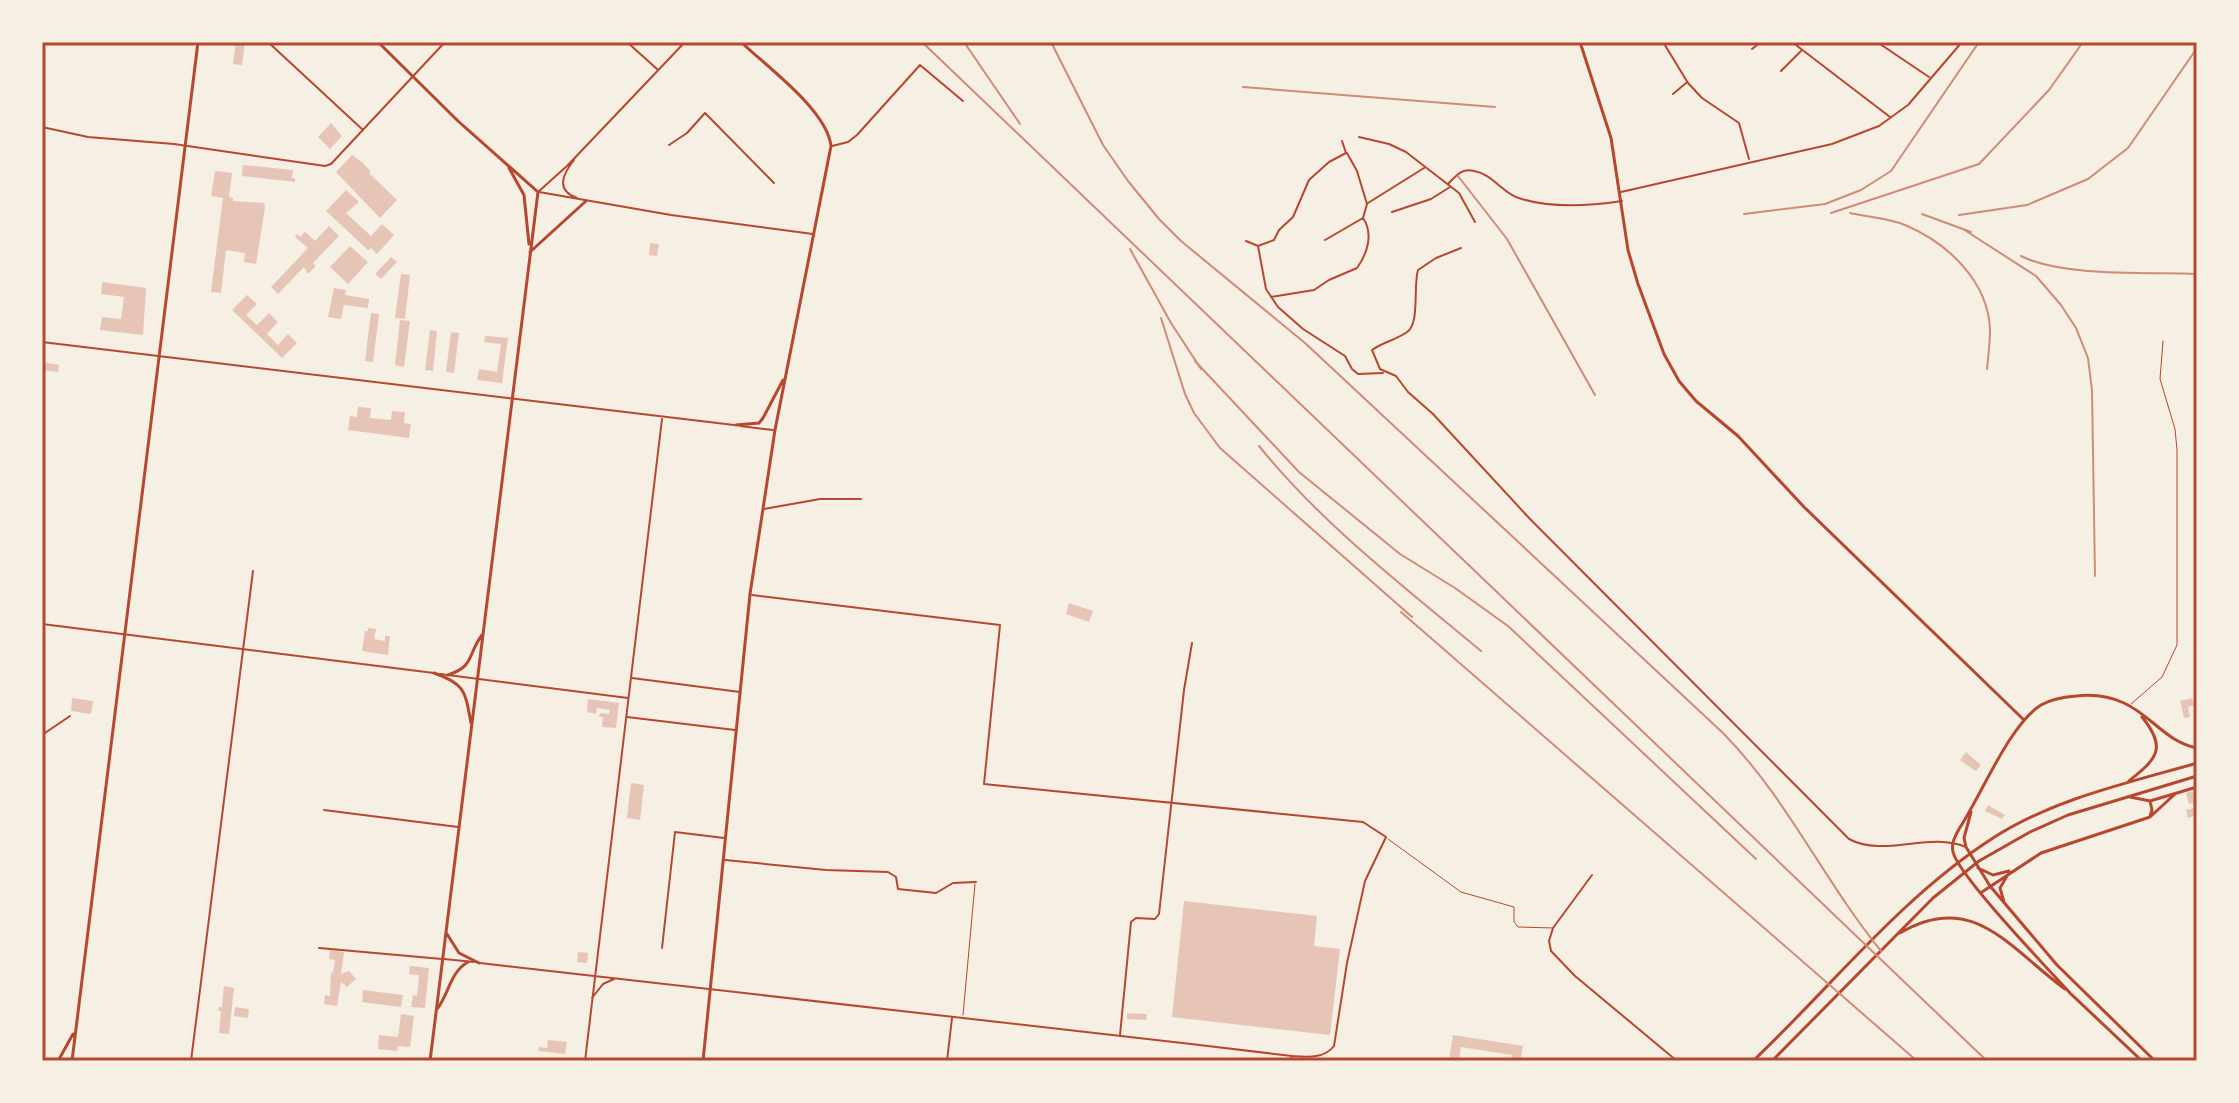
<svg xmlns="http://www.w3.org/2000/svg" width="2239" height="1103" font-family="Roboto,sans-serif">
	<rect width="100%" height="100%" fill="#f6efe4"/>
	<path fill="#e6c5b7" d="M 236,42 L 245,42 L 242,65 L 233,64 Z
		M 331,123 L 342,136 L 330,149 L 318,137 Z
		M 352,155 L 363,163 L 371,172 L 369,173 L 397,200 L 380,218 L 336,172 Z
		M 243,165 L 293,170 L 292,178 L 295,178 L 295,182 L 242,176 Z
		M 215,171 L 232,173 L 229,197 L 233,198 L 233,201 L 264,203 L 265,207 L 256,264 L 244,262 L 245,253 L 226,250 L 221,293 L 211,292 L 223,198 L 211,196 Z
		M 346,190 L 359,202 L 346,213 L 371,236 L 382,224 L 394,235 L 377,254 L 371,248 L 368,250 L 326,211 Z
		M 329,226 L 339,236 L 313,263 L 316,266 L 308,274 L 304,267 L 278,294 L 271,287 L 308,248 L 295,237 L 297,234 L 300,237 L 305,232 L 315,241 Z
		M 650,243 L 659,244 L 657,256 L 649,255 Z
		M 350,246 L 368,262 L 348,284 L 330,267 Z
		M 391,257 L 397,262 L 381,279 L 375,274 Z
		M 401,274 L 410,275 L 405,319 L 395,318 Z
		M 102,282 L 146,288 L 143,335 L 100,330 L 102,317 L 121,319 L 124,297 L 101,294 Z
		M 334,288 L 346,290 L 345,295 L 369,299 L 368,308 L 344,305 L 341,319 L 328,317 Z
		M 247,295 L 257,304 L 246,315 L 257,325 L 269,313 L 278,322 L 267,334 L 278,345 L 288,334 L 297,343 L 282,358 L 232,310 Z
		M 371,313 L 379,314 L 373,362 L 365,361 Z
		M 400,320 L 410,321 L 404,367 L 395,365 Z
		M 430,330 L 437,331 L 433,371 L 425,370 Z
		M 451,332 L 459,333 L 454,373 L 446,372 Z
		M 485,336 L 508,338 L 502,383 L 477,380 L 479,369 L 497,372 L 501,344 L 484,342 Z
		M 42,362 L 59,365 L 58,372 L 42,370 Z
		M 358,407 L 371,408 L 370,418 L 391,420 L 392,411 L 405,412 L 404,423 L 411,424 L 409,438 L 348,430 L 350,416 L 357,417 Z
		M 1069,603 L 1093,611 L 1089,622 L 1066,614 Z
		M 368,628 L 376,629 L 374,639 L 385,641 L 385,636 L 390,636 L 388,655 L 362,651 L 365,631 L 368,631 Z
		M 72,698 L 93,701 L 91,714 L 71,711 Z
		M 2192,698 L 2194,705 L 2188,707 L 2190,717 L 2184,718 L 2180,701 Z
		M 588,699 L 619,703 L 616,728 L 602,727 L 603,717 L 599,717 L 600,713 L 609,714 L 610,710 L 597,708 L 596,714 L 587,712 Z
		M 1966,752 L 1981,765 L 1976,771 L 1960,760 Z
		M 631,783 L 644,785 L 640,820 L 627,818 Z
		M 2197,790 L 2197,815 L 2188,818 L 2186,810 L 2194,808 L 2193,803 L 2189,804 L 2186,793 Z
		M 1988,805 L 2005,815 L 2002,819 L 1985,811 Z
		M 1184,901 L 1317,916 L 1314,946 L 1340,949 L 1330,1035 L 1172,1017 Z
		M 330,950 L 344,952 L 341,974 L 349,971 L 356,979 L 347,987 L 341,982 L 337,1006 L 324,1004 L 325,995 L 330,996 L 331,972 L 333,973 L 335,960 L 329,959 Z
		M 578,952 L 588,953 L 587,963 L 577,962 Z
		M 410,966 L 429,968 L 425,1008 L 411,1007 L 413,995 L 417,996 L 419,975 L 409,974 Z
		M 224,986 L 234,988 L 229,1034 L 219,1033 L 221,1011 L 218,1011 L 219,1007 L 222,1007 Z
		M 363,990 L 403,995 L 401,1007 L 362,1002 Z
		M 235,1007 L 249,1009 L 248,1018 L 234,1016 Z
		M 1127,1013 L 1147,1014 L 1146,1020 L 1127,1019 Z
		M 401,1014 L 414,1016 L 410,1047 L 398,1046 L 397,1051 L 378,1049 L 379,1035 L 398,1037 Z
		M 1453,1035 L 1523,1046 L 1520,1061 L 1511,1061 L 1512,1055 L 1461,1047 L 1459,1061 L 1449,1061 Z
		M 548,1040 L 567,1042 L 565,1054 L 538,1051 L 539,1047 L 547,1048 Z"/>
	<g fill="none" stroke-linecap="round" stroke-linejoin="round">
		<path stroke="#b5482f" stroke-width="1" d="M 2131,704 L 2162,677 L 2177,645 L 2177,450 L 2175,429 L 2160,379 L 2163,341
			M 1388,839 L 1461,892 L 1514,907 L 1514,922 L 1518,927 L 1553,928
			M 963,1015 L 975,884"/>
		<path stroke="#b5482f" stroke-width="2" d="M 268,42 L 363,130
			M 627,42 L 657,69
			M 1663,42 L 1688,83 L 1702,98 L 1739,123 L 1749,159
			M 1792,42 L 1890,117
			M 1877,42 L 1929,77
			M 1752,49 L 1761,42
			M 1781,71 L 1801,51
			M 1673,94 L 1686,83
			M 1359,137 L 1389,144 L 1406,152 L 1459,193 L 1475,222
			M 669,145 L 687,133 L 705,113 L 774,183
			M 832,146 L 848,142 L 857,135 L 920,65 L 963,101
			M 1448,184 C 1457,175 1461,168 1474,171 C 1492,174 1500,190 1516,197 C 1548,209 1589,206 1622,201
			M 1621,192 L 1832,144 L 1879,126 L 1908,105 L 1962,42
			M 1368,203 L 1424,168
			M 1392,212 L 1431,199 L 1450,187
			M 1325,240 L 1363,218 L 1367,204 L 1357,171 L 1347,153
			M 1246,241 L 1258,246 L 1274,240 L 1279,230 L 1293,217 L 1309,180 L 1329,162 L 1346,153 L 1342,141
			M 1258,246 L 1266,289 L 1278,307 L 1303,329 L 1345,356 L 1352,369 L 1358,374 L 1383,373
			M 1461,248 L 1436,258 L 1418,270 C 1413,286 1420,324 1407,332 C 1396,340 1383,342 1372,350 L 1380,369 L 1396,376 L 1408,392 L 1433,414 L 1530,519 L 1849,839 C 1884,858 1929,831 1966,847
			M 1271,297 L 1314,290 L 1329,280 L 1357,268 C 1367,254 1374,234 1363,218
			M 764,509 L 820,499 L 861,499
			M 752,595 L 1000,625 L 984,784 L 1363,822 L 1386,837 L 1365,881 L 1347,963 L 1334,1046 C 1324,1059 1307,1057 1292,1056
			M 632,678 L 740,692
			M 627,717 L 735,730
			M 42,735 L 70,716
			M 324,810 L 458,827
			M 725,860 L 826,870 L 888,872 L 896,877 L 898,889 L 936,893 L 953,883 L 976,882
			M 1592,875 L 1553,928 L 1549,941 L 1551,951 L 1575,976 L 1677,1061
			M 319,948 L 442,959
			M 662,948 L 675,832 L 724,838
			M 1120,1035 L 1131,922 L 1136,918 L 1155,919 L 1159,914 L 1184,690 L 1192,643
			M 191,1061 L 253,571
			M 947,1061 L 952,1018"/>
		<path stroke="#b5482f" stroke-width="2" d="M 42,127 L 88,137 L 174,144 L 325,166 L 331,164 L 445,42
			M 574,160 C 563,174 555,190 577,198
			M 538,192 L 567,166 L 685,42
			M 539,192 L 671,215 L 813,234
			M 42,342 L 734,425
			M 740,426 L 773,430
			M 42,624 L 434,673
			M 440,674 L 628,698
			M 444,959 L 474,962
			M 480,963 L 1191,1044 L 1292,1056 L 1291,1061
			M 592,998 L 603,984 L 614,979
			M 585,1061 L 662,419"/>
		<path stroke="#b5482f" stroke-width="3" d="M 378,42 L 458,121 L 538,192 L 430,1061
			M 1580,42 L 1611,138 L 1628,250 L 1638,284 L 1664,354 L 1679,381 L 1696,401 L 1738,436 L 1804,507 L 2024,720
			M 509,168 L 524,195 L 529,244
			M 530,252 L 586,201
			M 736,425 L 759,423 L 763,418 L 783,380
			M 434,673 C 466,684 465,692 471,723
			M 448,675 C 475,666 467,655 482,635
			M 2129,781 C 2156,759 2168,749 2142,717
			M 2130,797 L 2150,801 L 2197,787
			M 2150,801 L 2152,810 L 2150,816
			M 1971,812 L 1964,838 L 1966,847 L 1990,886 L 2057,965 L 2155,1061
			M 1978,868 L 1993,875 L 2009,871
			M 1982,892 L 2041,853 L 2150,817 L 2175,794
			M 2004,902 L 2000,888 L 2007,876
			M 1900,933 C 1973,890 2009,948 2065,989
			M 447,934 L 459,953 L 479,963
			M 2070,993 C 2049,970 1958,875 1953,852 C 1951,843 1955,837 1959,829 C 1981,796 2009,725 2041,705 C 2051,699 2064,697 2076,696 C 2093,694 2109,696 2124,703 C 2152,716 2166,742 2197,748
			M 2071,994 L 2142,1061
			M 437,1009 C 449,994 450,972 468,962
			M 58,1061 L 73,1034
			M 72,1061 L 198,42
			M 703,1061 L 750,594 L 775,430 L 831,146 C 827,110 767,67 741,42"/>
		<path stroke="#b5482f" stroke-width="3" d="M 1753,1061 C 1832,986 1900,898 1993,838 C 2053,799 2128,783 2197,763
			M 1772,1061 L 1933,898 L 1979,861 L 2030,832 L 2068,815 L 2197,776"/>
		<path stroke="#cf8b77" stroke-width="2" d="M 922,42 L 1987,1061
			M 964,42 L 1020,124
			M 1051,42 L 1103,145 L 1128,181 L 1159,219 L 1181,241 L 1305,343 L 1723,733 C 1787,798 1824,881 1881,951
			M 1243,87 L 1495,107
			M 1458,176 L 1507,239 L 1595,395
			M 1831,213 L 1979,164 L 2049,90 L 2083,42
			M 1850,213 C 1867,217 1888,218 1905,225 C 1948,243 1989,282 1990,331 C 1990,344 1988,357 1987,369
			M 1744,214 L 1825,204 L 1861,190 L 1891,171 L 1979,42
			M 1922,214 L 1971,232
			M 1959,215 L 2027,205 L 2088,179 L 2128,148 L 2197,48
			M 1963,229 L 2036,276 L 2061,305 L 2076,328 L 2088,358 L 2092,390 L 2095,576
			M 1130,249 L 1171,323 L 1201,369
			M 2021,256 C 2062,277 2149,272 2197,274
			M 1161,318 L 1185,394 L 1194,413 L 1220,448 L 1412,617
			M 1195,361 L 1299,472 L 1400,554 L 1455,588 L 1508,626 L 1756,859
			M 1259,446 C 1323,525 1403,586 1481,651
			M 1401,612 L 1917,1061"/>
	</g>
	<rect width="2239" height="1103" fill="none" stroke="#f6efe4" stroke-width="88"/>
	<rect x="44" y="44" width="2151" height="1015" fill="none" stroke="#b5482f" stroke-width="3"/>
</svg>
